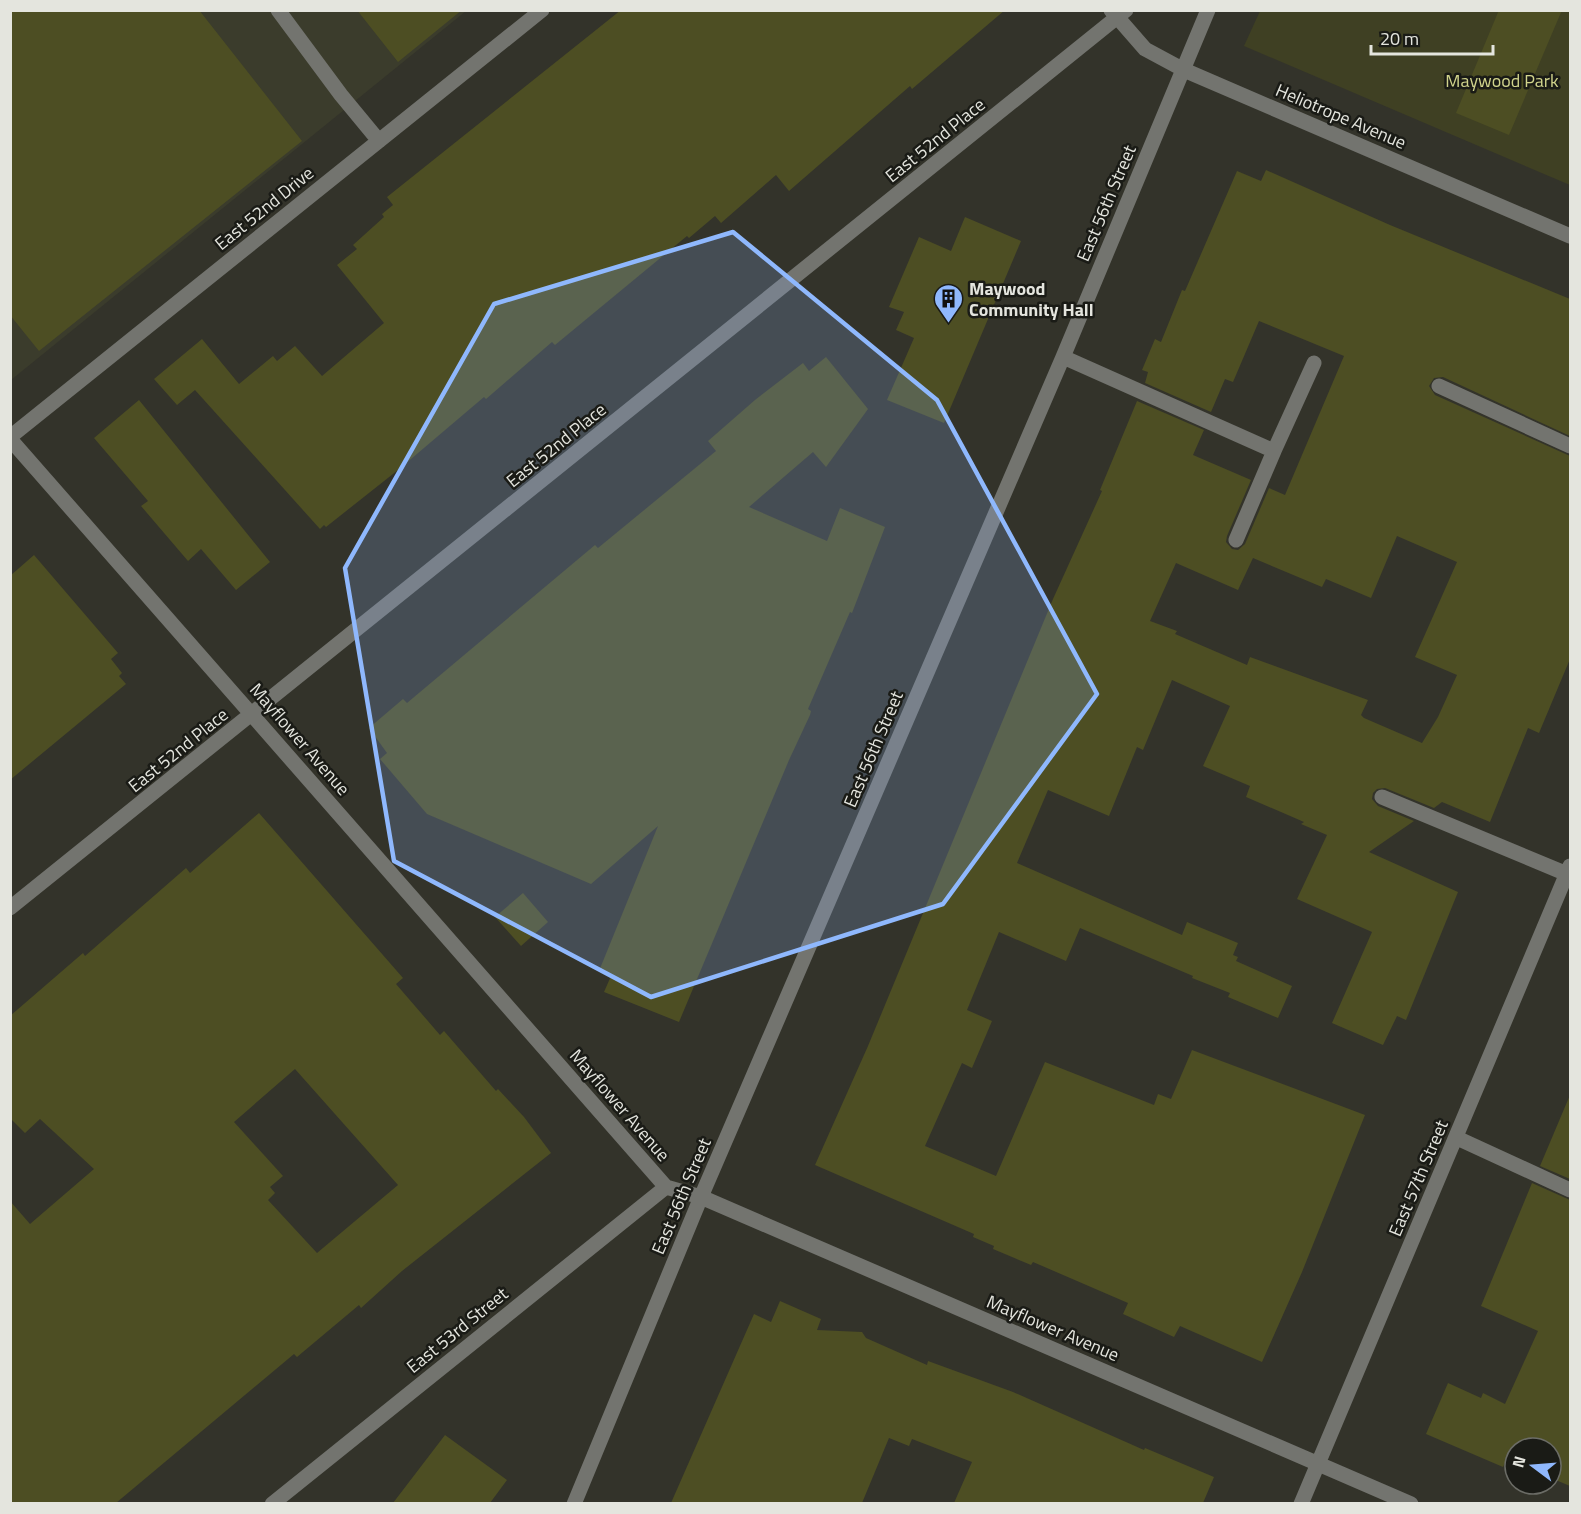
<svg xmlns="http://www.w3.org/2000/svg" width="1581" height="1514" font-family="'Titillium Web',sans-serif">
	<rect width="100%" height="100%" fill="#33332a"/>
	<path fill="#3b3c2c" d="M 11,11 L 466,11 L 11,380 Z"/>
	<path fill="#3f4023" d="M 1260,11 L 1570,11 L 1570,185 L 1244,46 Z"/>
	<path fill="#4d4e23" fill-rule="evenodd" d="M 10,10 L 199,10 L 302,141 L 39,351 L 10,315 Z
		M 357,10 L 462,10 L 398,62 Z
		M 621,10 L 1005,10 L 912,89 L 910,86 L 789,191 L 776,175 L 721,223 L 715,216 L 689,238 L 687,236 L 555,345 L 552,342 L 486,399 L 484,397 L 398,470 L 326,527 L 324,525 L 320,529 L 195,390 L 177,405 L 154,379 L 202,339 L 239,384 L 273,356 L 277,361 L 295,346 L 322,376 L 384,323 L 337,265 L 357,249 L 353,245 L 384,217 L 382,214 L 393,205 L 387,197 Z
		M 1499,10 L 1562,10 L 1509,135 L 1456,113 Z
		M 1266,170 L 1390,225 L 1570,299 L 1570,436 L 1443,377 L 1434,378 L 1429,386 L 1435,395 L 1570,456 L 1570,659 L 1539,733 L 1528,728 L 1490,822 L 1442,802 L 1434,808 L 1385,788 L 1377,789 L 1373,793 L 1372,799 L 1378,806 L 1414,821 L 1369,852 L 1458,892 L 1406,1020 L 1397,1016 L 1383,1045 L 1332,1023 L 1372,932 L 1297,899 L 1327,835 L 1301,824 L 1304,822 L 1246,797 L 1250,786 L 1203,766 L 1230,706 L 1172,680 L 1143,750 L 1137,747 L 1109,816 L 1048,790 L 1017,863 L 1182,935 L 1187,922 L 1238,943 L 1233,955 L 1238,957 L 1236,961 L 1292,986 L 1278,1018 L 1228,997 L 1230,993 L 1192,978 L 1193,976 L 1080,928 L 1066,961 L 999,932 L 967,1010 L 992,1021 L 972,1068 L 962,1063 L 925,1146 L 996,1176 L 1045,1062 L 1154,1105 L 1158,1094 L 1171,1099 L 1192,1050 L 1365,1115 L 1302,1272 L 1262,1362 L 1180,1326 L 1174,1337 L 1123,1314 L 1128,1303 L 1033,1262 L 1031,1265 L 993,1249 L 994,1246 L 973,1237 L 974,1234 L 815,1165 L 868,1046 L 1053,599 L 1102,491 L 1100,490 L 1137,401 L 1204,430 L 1193,455 L 1251,480 L 1227,536 L 1226,542 L 1232,549 L 1238,550 L 1245,544 L 1269,488 L 1285,495 L 1344,356 L 1259,321 L 1233,382 L 1225,379 L 1211,412 L 1145,383 L 1148,372 L 1142,370 L 1155,339 L 1161,342 L 1182,290 L 1185,291 L 1237,171 L 1261,181 ZM 1397,536 L 1457,562 L 1415,657 L 1457,675 L 1438,717 L 1422,743 L 1364,718 L 1361,715 L 1368,700 L 1250,657 L 1247,665 L 1175,634 L 1177,631 L 1150,621 L 1176,563 L 1238,590 L 1253,558 L 1322,587 L 1326,579 L 1371,598 Z
		M 965,217 L 1021,241 L 944,423 L 887,400 L 914,338 L 896,330 L 904,312 L 889,307 L 919,237 L 951,251 Z
		M 826,357 L 868,409 L 826,467 L 813,452 L 749,507 L 827,541 L 840,508 L 885,527 L 852,613 L 850,612 L 808,709 L 811,711 L 810,715 L 789,760 L 679,1022 L 604,992 L 611,976 L 599,971 L 658,826 L 591,884 L 427,814 L 380,759 L 387,753 L 369,728 L 403,699 L 407,703 L 595,545 L 598,548 L 716,451 L 708,441 L 755,400 L 803,363 L 809,371 Z
		M 139,400 L 270,562 L 236,590 L 201,549 L 188,561 L 141,506 L 148,501 L 94,438 Z
		M 34,555 L 118,653 L 111,659 L 122,673 L 119,676 L 126,684 L 10,780 L 10,576 Z
		M 259,813 L 403,978 L 396,984 L 440,1035 L 444,1031 L 496,1091 L 498,1089 L 524,1117 L 551,1153 L 402,1271 L 361,1308 L 359,1305 L 297,1357 L 294,1354 L 116,1503 L 10,1503 L 10,1201 L 30,1224 L 94,1169 L 40,1119 L 25,1133 L 10,1118 L 10,1016 L 83,953 L 85,956 L 186,868 L 190,873 ZM 295,1069 L 398,1185 L 317,1253 L 268,1200 L 275,1193 L 270,1187 L 283,1176 L 234,1122 Z
		M 523,893 L 548,922 L 521,946 L 495,917 Z
		M 1570,1095 L 1570,1179 L 1540,1166 Z
		M 1532,1183 L 1570,1200 L 1570,1486 L 1551,1478 L 1551,1448 L 1515,1448 L 1515,1462 L 1507,1459 L 1503,1467 L 1426,1434 L 1448,1383 L 1481,1398 L 1483,1393 L 1505,1404 L 1538,1331 L 1481,1306 Z
		M 780,1301 L 821,1319 L 817,1330 L 862,1332 L 866,1338 L 927,1365 L 928,1361 L 1013,1392 L 1144,1450 L 1145,1448 L 1214,1477 L 1203,1503 L 954,1503 L 972,1462 L 912,1439 L 909,1446 L 889,1438 L 862,1503 L 671,1503 L 754,1314 L 771,1322 Z
		M 445,1435 L 507,1480 L 490,1503 L 393,1503 Z"/>
	<g fill="none" stroke-linecap="round" stroke-linejoin="round">
		<path stroke="#73746f" stroke-width="15" d="M 278,10 L 341,95 L 379,141
			M 1111,10 L 1145,49 L 1184,70 L 1570,236
			M 1063,357 L 1274,451 L 1314,363
			M 1439,386 L 1570,446
			M 10,437 L 542,10
			M 10,439 L 666,1187 L 701,1197 L 1411,1504
			M 1236,540 L 1274,451
			M 1382,797 L 1567,874
			M 10,908 L 1126,10
			M 1457,1138 L 1570,1190
			M 272,1504 L 666,1187
			M 574,1504 L 701,1197 L 1063,357 L 1208,10
			M 1301,1504 L 1570,866"/>
	</g>
	<path fill="#8fb8fd" fill-opacity="0.2" stroke="#8fb8fd" stroke-width="4.5" stroke-linejoin="round" d="M 733,232 L 937,400 L 1097,694 L 943,904 L 651,997 L 394,861 L 345,568 L 494,304 Z"/>
	<defs>
		<symbol id="building-pin" viewBox="-11 -11 22 30"><path d="M0 17L-7.5 6A9.5 9.5 0 1 1 7.5 6Z" fill="#8fb8fd" stroke="#1a1b16"/><path d="M-4-6H4V6H1V3H-1V6H-4ZM-2.5-4.3h1.7v1.8h-1.7ZM.8-4.3h1.7v1.8H.8ZM-2.5-1h1.7V.8h-1.7ZM.8-1h1.7V.8H.8Z" fill="#111"/></symbol>
	</defs>
	<g fill-rule="evenodd">
		<use href="#building-pin" x="932" y="282" width="33" height="45"/>
	</g>
	<g text-anchor="middle" dominant-baseline="central" stroke-width="5" stroke-linejoin="round" paint-order="stroke">
		<g font-size="18" fill="#d1d48c" stroke="#1a1b16">
			<text x="1502" y="80">Maywood Park</text>
		</g>
		<g font-size="18" fill="#e4e5de" stroke="#1a1b16">
			<text transform="translate(1341 116) rotate(23)">Heliotrope Avenue</text>
			<text transform="translate(935 140) rotate(-39)">East 52nd Place</text>
			<text transform="translate(1106 203) rotate(-67)">East 56th Street</text>
			<text transform="translate(264 208) rotate(-39)">East 52nd Drive</text>
			<text transform="translate(556 445) rotate(-39)">East 52nd Place</text>
			<text transform="translate(300 739) rotate(49)">Mayflower Avenue</text>
			<text transform="translate(873 749) rotate(-67)">East 56th Street</text>
			<text transform="translate(178 750) rotate(-39)">East 52nd Place</text>
			<text transform="translate(620 1105) rotate(49)">Mayflower Avenue</text>
			<text transform="translate(1418 1178) rotate(-67)">East 57th Street</text>
			<text transform="translate(681 1196) rotate(-67)">East 56th Street</text>
			<text transform="translate(1053 1328) rotate(23)">Mayflower Avenue</text>
			<text transform="translate(457 1330) rotate(-39)">East 53rd Street</text>
		</g>
		<g font-size="18" font-weight="bold" fill="#e4e5de" stroke="#1a1b16" text-anchor="start">
			<text x="969" y="288">Maywood<tspan x="969" dy="21">Community Hall</tspan></text>
		</g>
	</g>
	<rect width="1581" height="1514" fill="none" stroke="#e4e5de" stroke-width="24"/>
	<g transform="translate(1533 1466) rotate(286)"><circle r="28" fill="#1a1b16" stroke="#6b6c66" stroke-width="1.5"/>
	<path d="M0-4.5L10 22L0 15L-10 22Z" fill="#8fb8fd"/>
	<text y="-9" font-size="16" font-weight="bold" text-anchor="middle" fill="#e4e5de">N</text>
	</g>
	<path d="M1371 45v9h122v-9" fill="none" stroke="#e4e5de" stroke-width="3"/>
	<text x="1380" y="45" font-size="18" fill="#e4e5de" stroke="#1a1b16" stroke-width="4.5" paint-order="stroke">20 m</text>
</svg>
